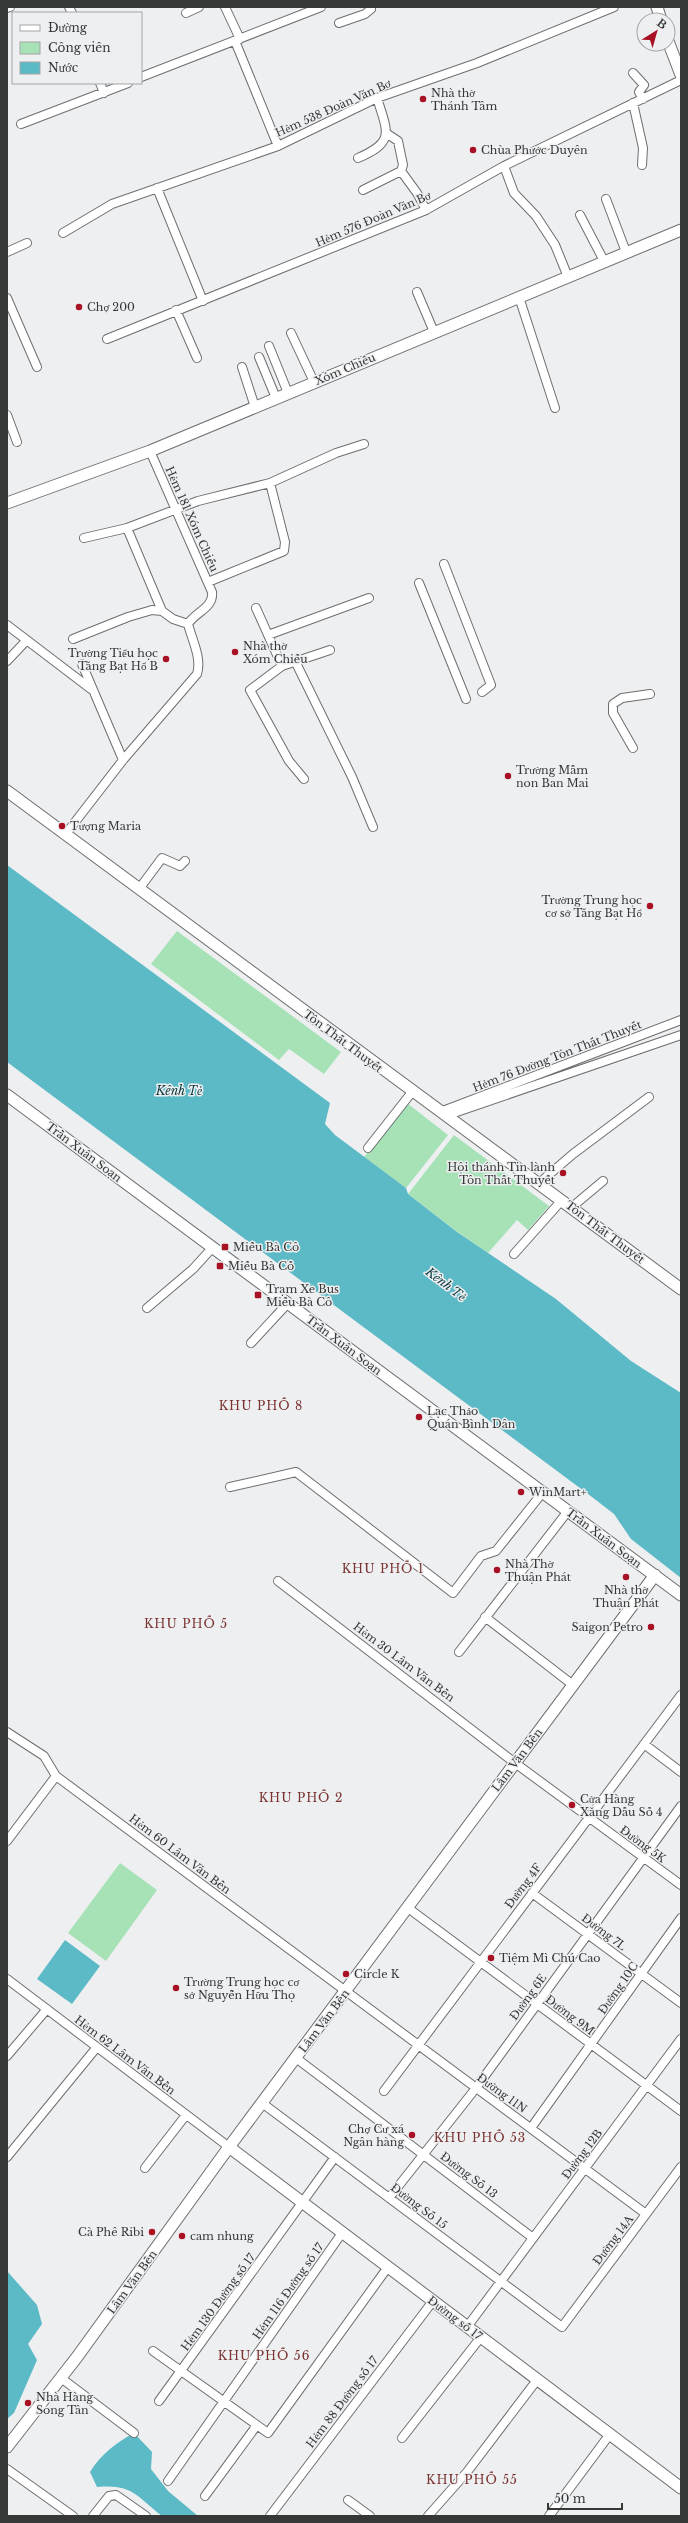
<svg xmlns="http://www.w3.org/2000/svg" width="688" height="2523" font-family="'Libre Baskerville',serif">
	<rect width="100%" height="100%" fill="#eeeff1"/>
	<path fill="#a7e2b7" d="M 177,931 L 341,1052 L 324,1074 L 289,1049 L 279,1060 L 151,964 Z
		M 407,1103 L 448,1135 L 406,1188 L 364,1157 Z
		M 454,1135 L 549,1206 L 528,1230 L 517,1220 L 488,1253 L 456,1231 L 408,1194 Z
		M 120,1863 L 157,1890 L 106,1961 L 68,1933 Z"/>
	<path fill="#5cbac6" d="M 7,865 L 330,1103 L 325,1124 L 335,1135 L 406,1188 L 408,1194 L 457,1232 L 556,1299 L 631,1361 L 681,1393 L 681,1578 L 631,1539 L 614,1514 L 592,1497 L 7,1062 Z
		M 65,1940 L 100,1966 L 72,2004 L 37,1979 Z
		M 7,2271 L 37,2305 L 42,2324 L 28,2344 L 37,2360 L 14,2413 L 7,2419 Z
		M 134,2433 L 152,2452 L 151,2469 L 168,2491 L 198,2516 L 162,2516 C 136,2496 133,2484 97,2487 L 90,2472 C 101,2454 116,2443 134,2433 Z"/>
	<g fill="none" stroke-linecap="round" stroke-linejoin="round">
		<defs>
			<path id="street" d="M 69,7 L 72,13
				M 225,7 L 240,39
				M 7,8 L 10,7
				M 186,13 L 199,7
				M 339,23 L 365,14 L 371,9 L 370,7
				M 235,41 L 278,146
				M 633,73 L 644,85 L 639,92 L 643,99
				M 141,77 L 321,7
				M 100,83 L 104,93
				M 633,103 L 643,148 L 642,165
				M 21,124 L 128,83
				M 386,133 L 398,141 L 403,165 L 401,171
				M 358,158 C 395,142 388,133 377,98
				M 504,166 L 514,193 L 536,216 L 555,245 L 568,277
				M 157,188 L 203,301
				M 363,190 L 401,171 L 417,193 L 426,210
				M 606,199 L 626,252
				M 580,215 L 604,261
				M 63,233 L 112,204 L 278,146 L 377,98 L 477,63 L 614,7
				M 7,252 L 27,243
				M 417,292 L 434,332
				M 519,297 L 555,408
				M 7,298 L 37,367
				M 176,310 L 197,358
				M 291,333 L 314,382
				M 107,339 L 426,210 L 504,166 L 681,80
				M 269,346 L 288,393
				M 259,357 L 276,398
				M 242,367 L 255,407
				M 7,415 L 17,442
				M 84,538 L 127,528
				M 444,564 L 491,685 L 482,692
				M 208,582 L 284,551 L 285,542 L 270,483
				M 419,583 L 466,699
				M 256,608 L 282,666
				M 162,611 L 127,528 L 198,501 L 270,483 L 336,453 L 364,444
				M 7,625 L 91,689
				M 268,635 L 369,598
				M 73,639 L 128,617 L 152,610 L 162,611 L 173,619 L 188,624
				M 7,661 L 26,641
				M 296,663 L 352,777 L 373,827
				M 82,664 L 123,760
				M 633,748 L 613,713 L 613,704 L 622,698 L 650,694
				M 304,779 L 289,761 L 250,690 L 282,666 L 330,650
				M 65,835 L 123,760 L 197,674 C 202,658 192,640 188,624 C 195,612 214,608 212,592 L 150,451
				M 139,889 L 162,858 L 180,866 L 185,861
				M 440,1112 L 681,1020
				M 445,1116 L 681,1035
				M 368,1148 L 412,1092
				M 540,1184 L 545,1178 L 573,1154 L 649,1097
				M 572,1207 L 603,1181
				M 514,1254 L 562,1200
				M 147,1308 L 193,1269 L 213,1247
				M 251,1343 L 288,1303
				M 230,1487 L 296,1472 L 453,1593 L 481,1556 L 496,1551 L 543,1492
				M 278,1581 L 515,1763 L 681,1885
				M 485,1617 L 573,1685
				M 459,1652 L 568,1511
				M 7,1732 L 44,1756 L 56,1776 L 646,2214
				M 644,1744 L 681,1772
				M 7,1841 L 56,1776
				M 532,1893 L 681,2003
				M 408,1908 L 681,2111
				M 7,1979 L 229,2147
				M 7,2056 L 47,2009
				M 296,2058 L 533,2238
				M 384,2091 L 681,1695
				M 262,2103 L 562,2327 L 681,2167
				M 531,2128 L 681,1918
				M 7,2157 L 97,2047
				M 145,2168 L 186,2115
				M 389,2198 L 476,2088 L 681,1806
				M 467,2327 L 681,2039
				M 153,2351 L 268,2433 L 388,2267
				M 61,2378 L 134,2433
				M 159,2401 L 335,2157
				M 402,2438 L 481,2337
				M 7,2469 L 73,2516
				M 168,2481 L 342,2233
				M 205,2496 L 257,2425
				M 348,2500 L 370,2516
				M 93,2516 L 109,2496 L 116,2495 L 146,2516
				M 270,2516 L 433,2301
				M 428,2516 L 467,2472 L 537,2380
				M 549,2516 L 610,2434"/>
			<path id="secondary" d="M 657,7 L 661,20
				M 668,41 L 681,75
				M 7,503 L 150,451 L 681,230
				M 7,791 L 681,1289
				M 7,1095 L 681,1595
				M 229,2147 L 681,2488
				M 7,2447 L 77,2357 L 229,2147 L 655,1575"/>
		</defs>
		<use href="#street" stroke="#6d6e70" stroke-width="10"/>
		<use href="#secondary" stroke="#6d6e70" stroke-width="13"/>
		<use href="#street" stroke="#fff" stroke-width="8"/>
		<use href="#secondary" stroke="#fff" stroke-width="11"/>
	</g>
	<g fill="#a81024" stroke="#eeeff1" stroke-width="1.5">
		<circle cx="423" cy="99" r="4"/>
		<circle cx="473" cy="150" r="4"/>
		<circle cx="79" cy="307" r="4"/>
		<circle cx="235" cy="652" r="4"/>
		<circle cx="166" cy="659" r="4"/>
		<circle cx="508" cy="776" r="4"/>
		<circle cx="62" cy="826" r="4"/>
		<circle cx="650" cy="906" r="4"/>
		<circle cx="563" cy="1173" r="4"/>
		<rect x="221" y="1243" width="8" height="8" rx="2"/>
		<rect x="216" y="1262" width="8" height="8" rx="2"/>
		<rect x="254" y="1291" width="8" height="8" rx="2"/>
		<circle cx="419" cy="1417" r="4"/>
		<circle cx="521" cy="1492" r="4"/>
		<circle cx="497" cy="1570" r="4"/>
		<circle cx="626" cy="1577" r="4"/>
		<circle cx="651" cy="1627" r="4"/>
		<circle cx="572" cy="1805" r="4"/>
		<circle cx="491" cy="1958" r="4"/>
		<circle cx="346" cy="1974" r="4"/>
		<circle cx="176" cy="1988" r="4"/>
		<circle cx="412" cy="2135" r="4"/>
		<circle cx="152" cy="2232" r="4"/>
		<circle cx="182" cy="2236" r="4"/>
		<circle cx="28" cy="2403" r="4"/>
	</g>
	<g text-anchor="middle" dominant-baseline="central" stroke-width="3" stroke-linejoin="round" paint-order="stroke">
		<g font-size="11" fill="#363737" stroke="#eeeff1" text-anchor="start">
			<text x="431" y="93">Nhà thờ<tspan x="431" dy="13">Thánh Tâm</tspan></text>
			<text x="481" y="150">Chùa Phước Duyên</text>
			<text x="87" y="307">Chợ 200</text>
			<text x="243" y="646">Nhà thờ<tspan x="243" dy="13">Xóm Chiếu</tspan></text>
			<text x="158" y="653" text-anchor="end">Trường Tiểu học<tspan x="158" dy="13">Tăng Bạt Hổ B</tspan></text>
			<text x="516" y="770">Trường Mầm<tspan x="516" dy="13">non Ban Mai</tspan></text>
			<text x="70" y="826">Tượng Maria</text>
			<text x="642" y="900" text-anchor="end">Trường Trung học<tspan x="642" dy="13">cơ sở Tăng Bạt Hổ</tspan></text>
			<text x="555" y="1167" text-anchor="end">Hội thánh Tin lành<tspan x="555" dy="13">Tôn Thất Thuyết</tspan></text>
			<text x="233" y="1247">Miếu Bà Cô</text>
			<text x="228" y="1266">Miếu Bà Cố</text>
			<text x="266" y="1289">Trạm Xe Bus<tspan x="266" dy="13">Miếu Bà Cô</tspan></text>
			<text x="427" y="1411">Lạc Thảo<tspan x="427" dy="13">Quán Bình Dân</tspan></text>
			<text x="529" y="1492">WinMart+</text>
			<text x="505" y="1564">Nhà Thờ<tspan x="505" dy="13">Thuận Phát</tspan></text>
			<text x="626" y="1590" text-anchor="middle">Nhà thờ<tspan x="626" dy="13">Thuận Phát</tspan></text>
			<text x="643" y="1627" text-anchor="end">Saigon Petro</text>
			<text x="580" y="1799">Cửa Hàng<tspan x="580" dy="13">Xăng Dầu Số 4</tspan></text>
			<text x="499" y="1958">Tiệm Mì Chú Cao</text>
			<text x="354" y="1974">Circle K</text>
			<text x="184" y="1982">Trường Trung học cơ<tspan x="184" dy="13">sở Nguyễn Hữu Thọ</tspan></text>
			<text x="404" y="2129" text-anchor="end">Chợ Cư xá<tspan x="404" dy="13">Ngân hàng</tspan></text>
			<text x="144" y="2232" text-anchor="end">Cà Phê Ribi</text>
			<text x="190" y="2236">cam nhung</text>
			<text x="36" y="2397">Nhà Hàng<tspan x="36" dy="13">Song Tân</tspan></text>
		</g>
		<g font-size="11" fill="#363737" stroke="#eeeff1">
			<text transform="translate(333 108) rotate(-24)">Hẻm 538 Đoàn Văn Bơ</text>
			<text transform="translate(373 219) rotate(-23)">Hẻm 576 Đoàn Văn Bơ</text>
			<text transform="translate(345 369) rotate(-23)">Xóm Chiếu</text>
			<text transform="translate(192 519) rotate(66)">Hẻm 181 Xóm Chiếu</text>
			<text transform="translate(343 1041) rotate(37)">Tôn Thất Thuyết</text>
			<text transform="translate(557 1056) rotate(-21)">Hẻm 76 Đường Tôn Thất Thuyết</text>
			<text transform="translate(84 1152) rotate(37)">Trần Xuân Soạn</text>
			<text transform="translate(605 1232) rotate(37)">Tôn Thất Thuyết</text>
			<text transform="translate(344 1345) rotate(37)">Trần Xuân Soạn</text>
			<text transform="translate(604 1538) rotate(37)">Trần Xuân Soạn</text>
			<text transform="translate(404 1662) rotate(37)">Hẻm 30 Lâm Văn Bền</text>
			<text transform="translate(517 1760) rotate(-53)">Lâm Văn Bền</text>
			<text transform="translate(643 1844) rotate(36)">Đường 5K</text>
			<text transform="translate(180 1854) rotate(37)">Hẻm 60 Lâm Văn Bền</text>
			<text transform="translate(523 1886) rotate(-53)">Đường 4F</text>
			<text transform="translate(604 1932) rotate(37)">Đường 7L</text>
			<text transform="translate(618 1988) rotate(-55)">Đường 10C</text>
			<text transform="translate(528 1997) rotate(-54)">Đường 6E</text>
			<text transform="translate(570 2015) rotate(37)">Đường 9M</text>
			<text transform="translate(324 2021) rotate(-53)">Lâm Văn Bền</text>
			<text transform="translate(125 2055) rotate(37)">Hẻm 62 Lâm Văn Bền</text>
			<text transform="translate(502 2093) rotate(36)">Đường 11N</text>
			<text transform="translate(582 2154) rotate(-53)">Đường 12B</text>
			<text transform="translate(469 2175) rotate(37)">Đường Số 13</text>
			<text transform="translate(419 2206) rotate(37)">Đường Số 15</text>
			<text transform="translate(613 2240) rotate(-53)">Đường 14A</text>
			<text transform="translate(132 2282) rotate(-54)">Lâm Văn Bền</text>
			<text transform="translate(288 2291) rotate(-55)">Hẻm 116 Đường số 17</text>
			<text transform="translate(218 2302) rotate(-54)">Hẻm 130 Đường số 17</text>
			<text transform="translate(455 2318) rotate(37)">Đường số 17</text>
			<text transform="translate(342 2402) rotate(-53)">Hẻm 88 Đường số 17</text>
		</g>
		<g font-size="12" font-style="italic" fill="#0a383d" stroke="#eeeff1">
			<text x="179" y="1090">Kênh Tẻ</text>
			<text transform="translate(446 1284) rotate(37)">Kênh Tẻ</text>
		</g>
		<g font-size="12" letter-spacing="1" fill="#7b3332" stroke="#eeeff1">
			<text x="261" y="1405">KHU PHỐ 8</text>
			<text x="383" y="1568">KHU PHỐ 1</text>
			<text x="186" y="1623">KHU PHỐ 5</text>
			<text x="301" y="1797">KHU PHỐ 2</text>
			<text x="480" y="2137">KHU PHỐ 53</text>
			<text x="264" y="2355">KHU PHỐ 56</text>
			<text x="472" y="2479">KHU PHỐ 55</text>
		</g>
	</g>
	<rect width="688" height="2523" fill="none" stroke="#363737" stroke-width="16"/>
	<rect x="12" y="12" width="130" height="72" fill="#eeeff1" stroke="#a4a5a7"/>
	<rect x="20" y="25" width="20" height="6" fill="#ffffff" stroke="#a4a5a7"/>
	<text x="48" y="32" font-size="12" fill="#363737">Đường</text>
	<rect x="20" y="42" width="20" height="12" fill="#a7e2b7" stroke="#a4a5a7"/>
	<text x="48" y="52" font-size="12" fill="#363737">Công viên</text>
	<rect x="20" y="62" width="20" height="12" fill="#5cbac6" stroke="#a4a5a7"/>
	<text x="48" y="72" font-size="12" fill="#363737">Nước</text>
	<g transform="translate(656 32) rotate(37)"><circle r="19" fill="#eeeff1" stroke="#a4a5a7"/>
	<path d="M0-3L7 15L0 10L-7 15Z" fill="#a81024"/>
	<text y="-6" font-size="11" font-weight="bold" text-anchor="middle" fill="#363737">B</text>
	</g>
	<path d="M548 2503v6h74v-6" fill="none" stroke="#363737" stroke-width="2"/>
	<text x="554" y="2503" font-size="12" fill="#363737" stroke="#eeeff1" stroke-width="3" paint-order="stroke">50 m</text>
</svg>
